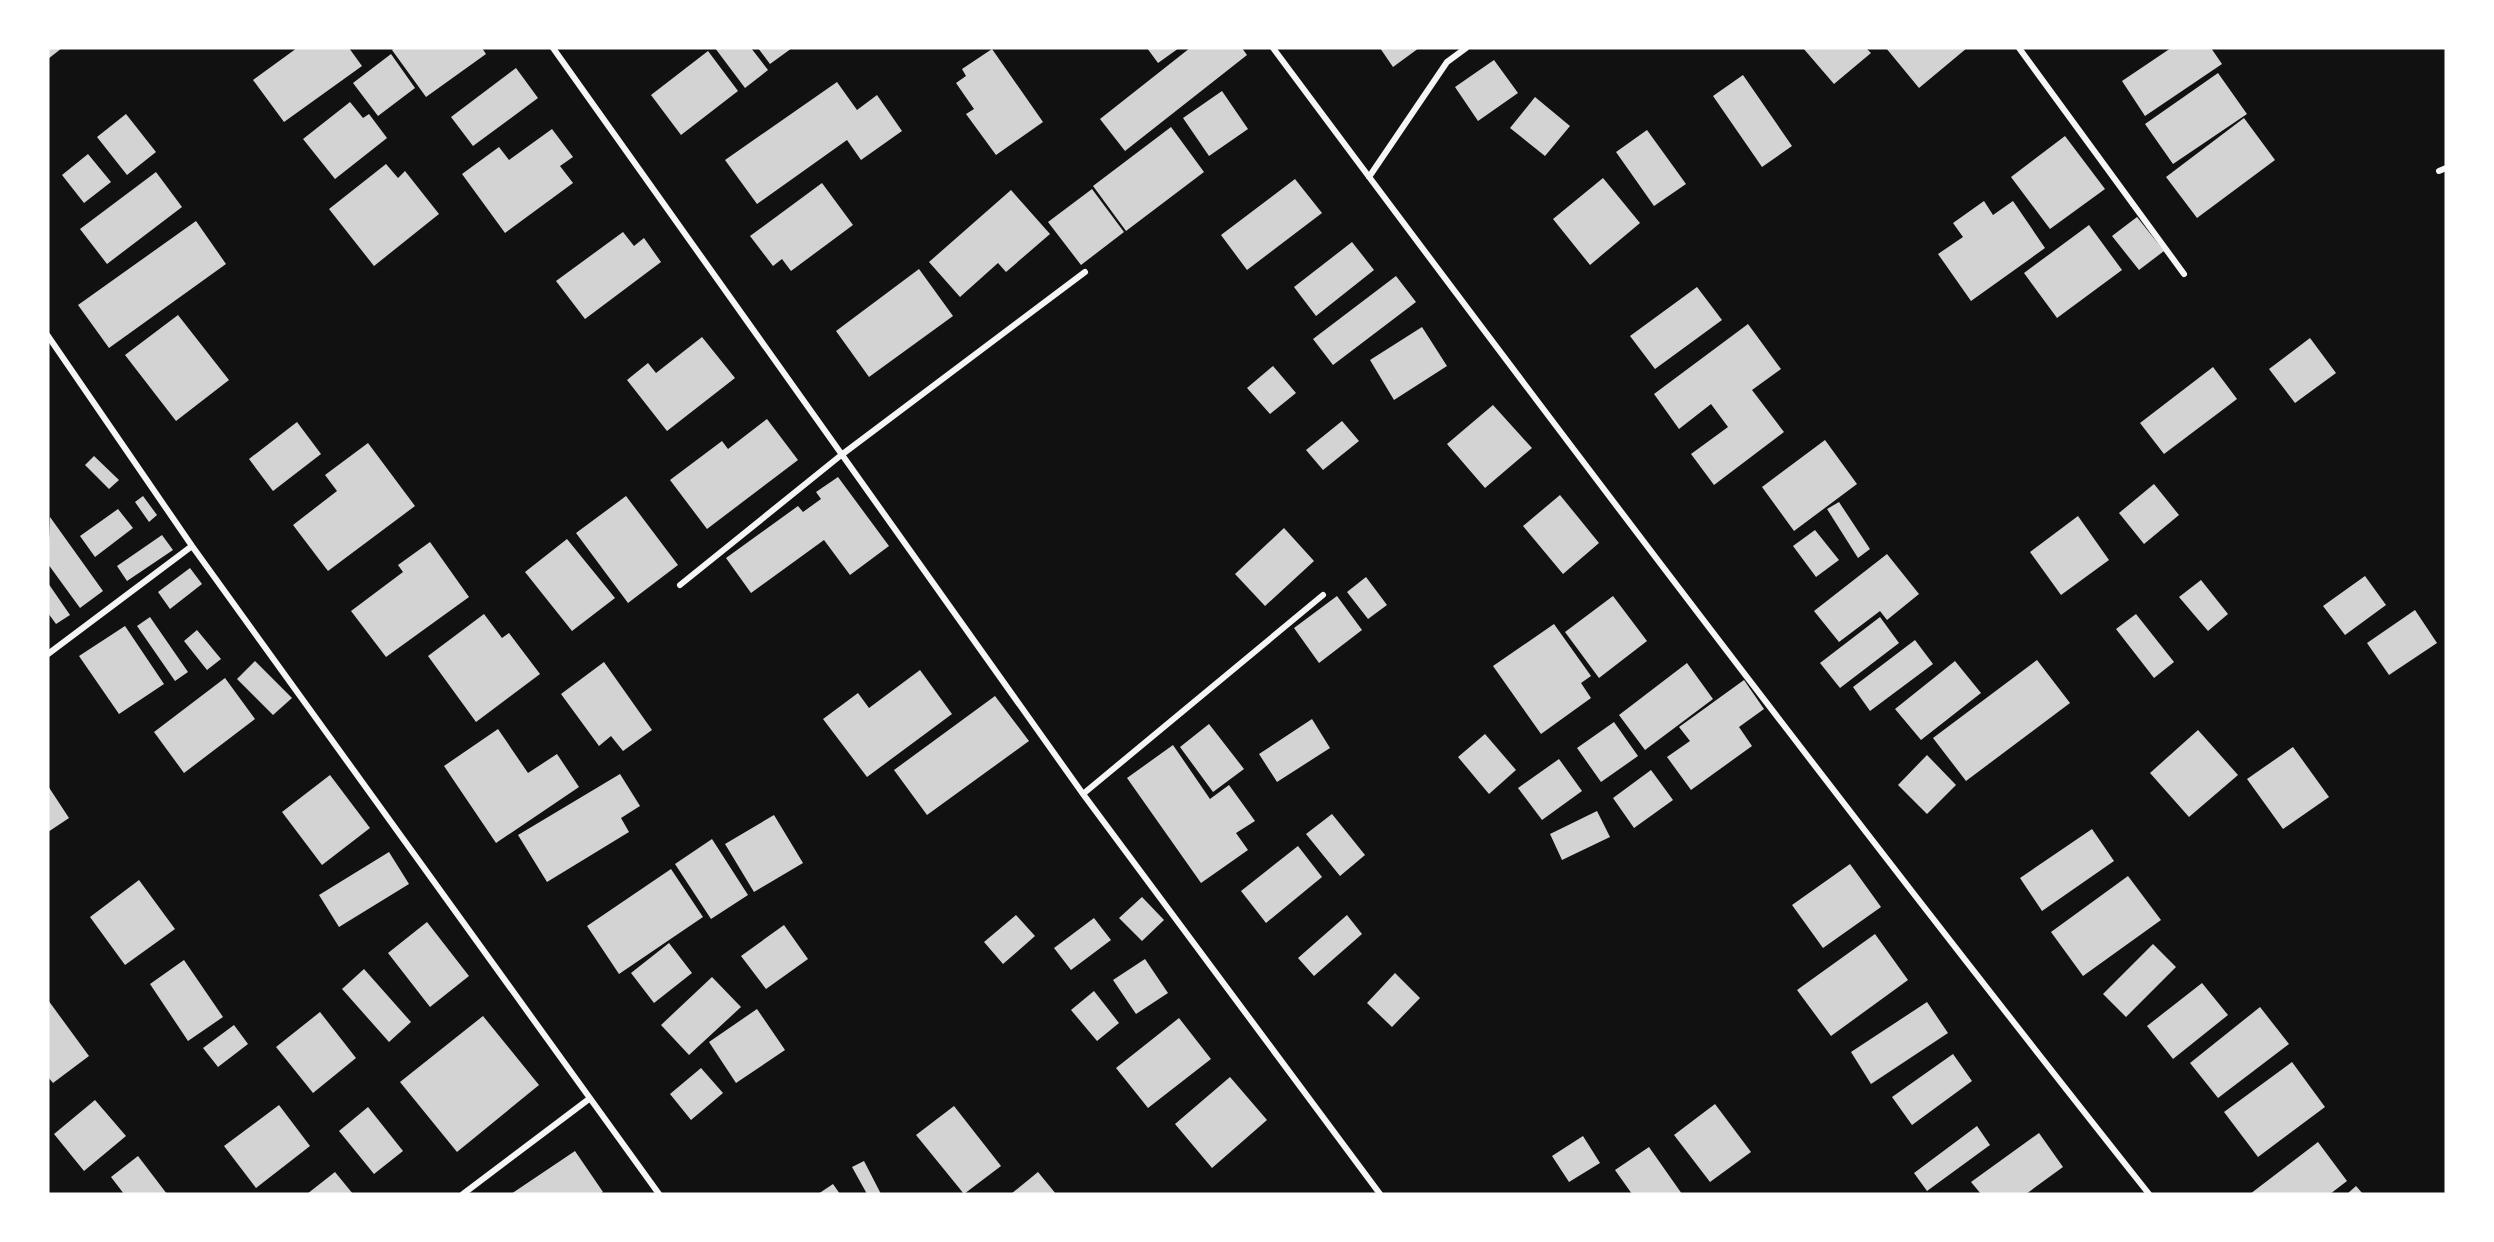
<svg xmlns="http://www.w3.org/2000/svg" width="2494" height="1242" font-family="Spectral,serif">
	<rect width="100%" height="100%" fill="#111"/>
	<path fill="#d3d3d3" d="M 48,48 L 62,48 L 48,59 Z
		M 297,48 L 349,48 L 362,66 L 284,122 L 253,80 Z
		M 395,48 L 482,48 L 486,54 L 426,97 L 392,50 Z
		M 715,48 L 751,48 L 768,70 L 745,88 Z
		M 758,48 L 792,48 L 770,64 Z
		M 1147,48 L 1179,48 L 1158,63 Z
		M 1190,48 L 1242,48 L 1247,55 L 1125,151 L 1100,119 Z
		M 1380,48 L 1419,48 L 1393,67 Z
		M 1803,48 L 1866,48 L 1871,53 L 1834,84 Z
		M 1886,48 L 1967,48 L 1919,88 Z
		M 2171,48 L 2211,48 L 2222,64 L 2145,116 L 2122,81 Z
		M 992,49 L 1043,122 L 996,155 L 966,114 L 974,109 L 956,83 L 966,76 L 962,69 Z
		M 708,51 L 738,91 L 681,135 L 651,95 Z
		M 391,54 L 415,88 L 378,116 L 353,83 Z
		M 1494,60 L 1518,93 L 1478,121 L 1455,87 Z
		M 516,68 L 538,98 L 473,146 L 451,117 Z
		M 2218,73 L 2247,114 L 2173,164 L 2145,124 Z
		M 1743,75 L 1792,146 L 1762,167 L 1713,96 Z
		M 837,82 L 857,110 L 877,95 L 902,131 L 861,160 L 847,140 L 757,204 L 725,160 Z
		M 1222,91 L 1248,129 L 1209,156 L 1183,118 Z
		M 1535,97 L 1570,126 L 1545,156 L 1510,128 Z
		M 350,102 L 363,118 L 369,114 L 387,138 L 335,179 L 303,139 Z
		M 126,114 L 156,152 L 127,175 L 97,137 Z
		M 2244,118 L 2275,160 L 2197,218 L 2166,177 Z
		M 1171,127 L 1204,172 L 1126,231 L 1093,186 Z
		M 552,129 L 573,157 L 560,166 L 573,183 L 505,233 L 462,174 L 499,147 L 509,160 Z
		M 1647,130 L 1686,184 L 1654,206 L 1616,152 Z
		M 2065,136 L 2105,189 L 2050,229 L 2011,177 Z
		M 88,154 L 111,182 L 84,203 L 62,175 Z
		M 386,164 L 398,178 L 405,171 L 439,214 L 374,266 L 329,209 Z
		M 156,172 L 182,207 L 107,264 L 80,229 Z
		M 1603,178 L 1640,223 L 1590,265 L 1553,219 Z
		M 1295,179 L 1322,213 L 1247,270 L 1221,235 Z
		M 822,183 L 853,225 L 791,271 L 782,259 L 773,266 L 750,236 Z
		M 1092,189 L 1124,232 L 1081,265 L 1048,222 Z
		M 1011,190 L 1050,234 L 1006,272 L 998,263 L 960,297 L 929,262 Z
		M 1984,201 L 1993,215 L 2013,201 L 2045,248 L 1971,301 L 1938,254 L 1963,237 L 1953,223 Z
		M 2137,217 L 2164,251 L 2139,270 L 2112,236 Z
		M 196,221 L 226,264 L 109,348 L 78,305 Z
		M 2089,225 L 2122,270 L 2057,318 L 2024,273 Z
		M 623,232 L 634,246 L 644,238 L 661,262 L 585,319 L 556,281 Z
		M 1352,242 L 1374,270 L 1316,316 L 1294,287 Z
		M 919,269 L 953,316 L 869,377 L 836,331 Z
		M 1396,276 L 1416,302 L 1333,365 L 1313,339 Z
		M 1697,287 L 1722,320 L 1655,369 L 1630,336 Z
		M 178,315 L 229,380 L 176,421 L 125,355 Z
		M 1748,324 L 1781,369 L 1752,390 L 1784,432 L 1714,485 L 1691,454 L 1728,427 L 1711,404 L 1679,429 L 1654,394 Z
		M 1422,327 L 1447,366 L 1394,400 L 1370,360 Z
		M 702,337 L 735,378 L 667,431 L 627,380 L 648,363 L 656,373 Z
		M 2310,338 L 2336,373 L 2295,403 L 2269,369 Z
		M 1273,366 L 1296,393 L 1270,414 L 1247,388 Z
		M 2213,367 L 2237,399 L 2164,454 L 2140,423 Z
		M 1493,405 L 1532,448 L 1485,488 L 1447,444 Z
		M 767,419 L 798,460 L 707,529 L 670,480 L 722,441 L 728,449 Z
		M 1342,421 L 1359,441 L 1323,470 L 1306,450 Z
		M 297,422 L 321,454 L 273,491 L 249,459 Z
		M 1825,440 L 1857,484 L 1794,531 L 1762,487 Z
		M 368,443 L 415,506 L 328,571 L 293,525 L 337,491 L 325,475 Z
		M 94,456 L 119,480 L 109,489 L 85,465 Z
		M 838,477 L 889,546 L 850,575 L 824,540 L 751,593 L 726,558 L 798,506 L 803,512 L 821,499 L 816,492 Z
		M 2154,484 L 2179,515 L 2144,544 L 2119,513 Z
		M 1560,495 L 1599,543 L 1563,574 L 1523,526 Z
		M 143,496 L 157,515 L 149,522 L 135,502 Z
		M 626,496 L 678,565 L 628,603 L 576,533 Z
		M 1839,502 L 1870,549 L 1858,558 L 1827,509 Z
		M 118,509 L 133,528 L 95,557 L 80,536 Z
		M 2078,516 L 2109,560 L 2061,595 L 2030,552 Z
		M 50,517 L 103,591 L 80,608 L 48,564 Z
		M 1284,528 L 1314,561 L 1265,606 L 1235,574 Z
		M 1815,530 L 1839,560 L 1816,577 L 1793,546 Z
		M 162,535 L 173,550 L 127,581 L 117,566 Z
		M 567,539 L 615,598 L 572,631 L 525,572 Z
		M 430,542 L 469,597 L 386,657 L 351,611 L 403,572 L 398,565 Z
		M 1887,554 L 1919,594 L 1887,620 L 1880,611 L 1839,642 L 1814,611 Z
		M 190,568 L 202,584 L 170,609 L 158,592 Z
		M 2365,576 L 2386,605 L 2345,635 L 2323,606 Z
		M 1366,577 L 1387,605 L 1368,619 L 1347,592 Z
		M 2201,580 L 2228,614 L 2208,631 L 2179,597 Z
		M 48,583 L 70,615 L 56,624 L 48,613 Z
		M 1337,596 L 1362,630 L 1319,663 L 1294,628 Z
		M 1613,596 L 1647,641 L 1599,678 L 1565,632 Z
		M 2415,610 L 2437,643 L 2389,675 L 2367,643 Z
		M 484,614 L 502,638 L 509,633 L 540,674 L 476,722 L 428,656 Z
		M 2136,614 L 2174,662 L 2154,678 L 2116,629 Z
		M 150,617 L 188,672 L 175,681 L 137,626 Z
		M 1880,617 L 1899,643 L 1840,688 L 1820,663 Z
		M 1554,624 L 1591,676 L 1581,683 L 1591,698 L 1541,734 L 1493,666 Z
		M 125,626 L 164,684 L 119,714 L 79,656 Z
		M 197,630 L 221,659 L 207,670 L 184,641 Z
		M 1915,640 L 1933,664 L 1870,711 L 1853,687 Z
		M 2037,660 L 2070,703 L 1966,781 L 1933,738 Z
		M 255,661 L 292,698 L 273,715 L 237,679 Z
		M 1955,661 L 1981,693 L 1921,740 L 1895,709 Z
		M 604,662 L 652,730 L 623,751 L 611,736 L 599,746 L 561,694 Z
		M 1687,663 L 1713,699 L 1645,750 L 1619,715 Z
		M 920,670 L 952,714 L 867,777 L 823,719 L 858,693 L 869,708 Z
		M 225,678 L 255,719 L 184,773 L 154,732 Z
		M 1744,680 L 1764,709 L 1739,727 L 1752,746 L 1691,790 L 1667,757 L 1690,741 L 1679,727 Z
		M 995,696 L 1029,741 L 927,815 L 894,770 Z
		M 1312,719 L 1330,748 L 1277,782 L 1259,754 Z
		M 1614,722 L 1638,756 L 1601,782 L 1577,748 Z
		M 1209,724 L 1244,769 L 1213,792 L 1180,747 Z
		M 498,729 L 528,773 L 557,754 L 579,787 L 496,843 L 444,766 Z
		M 2198,730 L 2238,775 L 2189,817 L 2150,773 Z
		M 1485,734 L 1516,770 L 1489,794 L 1458,757 Z
		M 1173,745 L 1210,799 L 1229,785 L 1255,821 L 1236,833 L 1248,850 L 1201,883 L 1127,778 Z
		M 2293,747 L 2329,797 L 2283,829 L 2247,779 Z
		M 1927,755 L 1956,785 L 1927,814 L 1898,785 Z
		M 1559,759 L 1582,791 L 1542,820 L 1518,788 Z
		M 1651,770 L 1673,800 L 1634,828 L 1613,798 Z
		M 620,774 L 640,806 L 621,818 L 629,832 L 547,882 L 518,835 Z
		M 330,775 L 370,828 L 322,865 L 282,812 Z
		M 48,786 L 69,818 L 48,832 Z
		M 1597,811 L 1610,837 L 1562,860 L 1550,834 Z
		M 1332,814 L 1365,855 L 1340,876 L 1306,834 Z
		M 774,815 L 803,863 L 754,892 L 725,844 Z
		M 2092,829 L 2114,861 L 2042,911 L 2020,878 Z
		M 712,839 L 748,895 L 711,919 L 675,864 Z
		M 1298,846 L 1322,877 L 1266,923 L 1241,891 Z
		M 389,852 L 409,884 L 339,927 L 319,895 Z
		M 1850,864 L 1881,907 L 1823,948 L 1792,905 Z
		M 671,869 L 703,917 L 619,974 L 587,926 Z
		M 2128,876 L 2161,920 L 2083,976 L 2051,932 Z
		M 139,880 L 175,929 L 125,965 L 90,917 Z
		M 1142,897 L 1164,920 L 1142,941 L 1119,918 Z
		M 1016,915 L 1035,936 L 1003,964 L 984,942 Z
		M 1347,915 L 1362,934 L 1314,976 L 1298,958 Z
		M 1094,918 L 1111,940 L 1071,970 L 1054,948 Z
		M 427,922 L 469,976 L 430,1007 L 388,953 Z
		M 784,925 L 808,959 L 766,989 L 741,956 Z
		M 1875,934 L 1908,980 L 1831,1036 L 1797,990 Z
		M 669,943 L 692,973 L 654,1003 L 631,973 Z
		M 2153,944 L 2176,967 L 2126,1017 L 2103,994 Z
		M 1145,959 L 1168,993 L 1136,1014 L 1113,980 Z
		M 184,960 L 223,1017 L 188,1041 L 150,984 Z
		M 364,969 L 411,1022 L 389,1042 L 342,989 Z
		M 1395,973 L 1420,998 L 1392,1027 L 1367,1003 Z
		M 712,977 L 741,1007 L 689,1055 L 661,1025 Z
		M 2202,983 L 2228,1015 L 2173,1059 L 2147,1026 Z
		M 1094,991 L 1119,1023 L 1097,1041 L 1071,1010 Z
		M 48,1000 L 89,1056 L 53,1083 L 48,1077 Z
		M 1927,1002 L 1948,1033 L 1871,1084 L 1851,1052 Z
		M 2260,1007 L 2289,1044 L 2218,1098 L 2190,1063 Z
		M 757,1009 L 785,1050 L 736,1083 L 709,1042 Z
		M 320,1012 L 356,1058 L 313,1093 L 276,1047 Z
		M 483,1016 L 539,1085 L 457,1152 L 400,1082 Z
		M 1179,1018 L 1211,1059 L 1148,1108 L 1116,1068 Z
		M 234,1025 L 248,1044 L 218,1067 L 203,1048 Z
		M 1953,1054 L 1972,1081 L 1912,1125 L 1892,1097 Z
		M 2292,1062 L 2325,1107 L 2258,1157 L 2224,1112 Z
		M 701,1068 L 723,1093 L 691,1120 L 670,1094 Z
		M 1230,1077 L 1267,1120 L 1212,1168 L 1175,1124 Z
		M 95,1100 L 126,1136 L 84,1171 L 54,1134 Z
		M 1715,1104 L 1751,1152 L 1710,1182 L 1674,1135 Z
		M 279,1105 L 310,1146 L 256,1188 L 224,1146 Z
		M 954,1106 L 1001,1166 L 964,1194 L 916,1135 Z
		M 368,1107 L 403,1151 L 374,1174 L 339,1131 Z
		M 1977,1126 L 1990,1145 L 1927,1191 L 1914,1173 Z
		M 2039,1133 L 2063,1167 L 2026,1194 L 1981,1194 L 1971,1182 Z
		M 1583,1136 L 1600,1163 L 1569,1182 L 1552,1156 Z
		M 2318,1142 L 2347,1181 L 2330,1194 L 2250,1194 Z
		M 1649,1147 L 1682,1194 L 1632,1194 L 1615,1170 Z
		M 575,1151 L 603,1192 L 600,1194 L 511,1194 Z
		M 138,1156 L 167,1194 L 124,1194 L 111,1177 Z
		M 864,1161 L 881,1194 L 867,1194 L 852,1167 Z
		M 335,1172 L 353,1194 L 307,1194 Z
		M 1038,1172 L 1056,1194 L 1011,1194 Z
		M 833,1184 L 840,1194 L 818,1194 Z
		M 2356,1186 L 2363,1194 L 2347,1194 Z"/>
	<g fill="none" stroke-linecap="round" stroke-linejoin="round">
		<path stroke="#f5f5f5" stroke-width="6" d="M 553,48 L 1083,794 L 1380,1194
			M 1273,48 C 1560,434 1850,817 2149,1194
			M 2019,48 L 2184,274
			M 2439,171 L 2446,168
			M 1369,177 L 1447,62 L 1466,48
			M 48,336 L 192,546 L 659,1194
			M 680,585 L 840,456 L 1085,272
			M 48,654 L 192,546
			M 1083,794 L 1323,595
			M 463,1194 L 589,1099"/>
	</g>
	<rect width="2494" height="1242" fill="none" stroke="#ffffff" stroke-width="99"/>
</svg>
